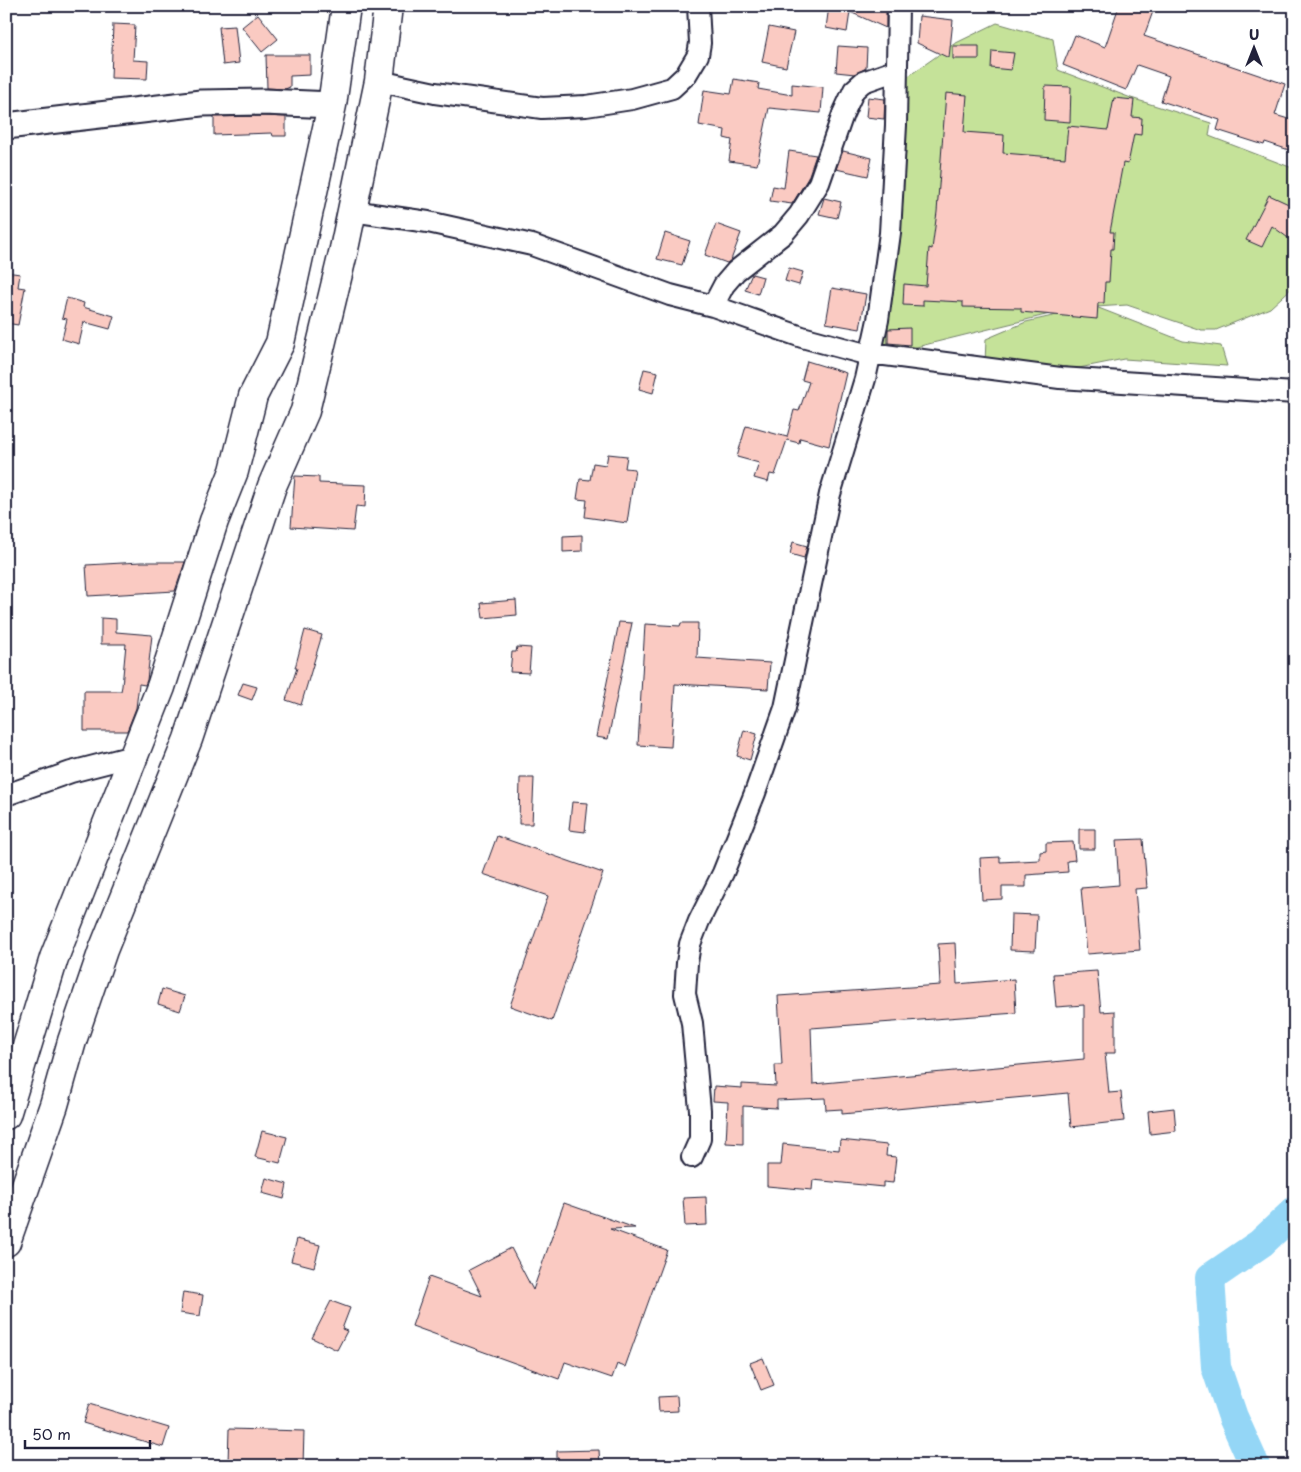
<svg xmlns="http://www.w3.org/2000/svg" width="1301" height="1472" font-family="'Playpen Sans',sans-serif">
	<rect width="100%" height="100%" fill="#fff"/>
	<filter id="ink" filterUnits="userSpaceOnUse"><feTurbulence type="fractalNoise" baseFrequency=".02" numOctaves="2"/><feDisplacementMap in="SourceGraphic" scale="10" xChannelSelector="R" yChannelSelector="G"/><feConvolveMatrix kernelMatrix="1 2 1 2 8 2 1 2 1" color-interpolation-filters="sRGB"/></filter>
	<g filter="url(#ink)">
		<path fill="#c5e299" stroke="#74826a" d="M 997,23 L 1053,39 L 1058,70 L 1131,98 L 1211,123 L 1209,136 L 1295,169 L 1295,285 L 1270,308 L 1216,330 L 1201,330 L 1127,305 L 1096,307 L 1183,341 L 1221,346 L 1227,366 L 1124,359 L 1079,368 L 985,363 L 986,339 L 1026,322 L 1092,307 L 1074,308 L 888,354 L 873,351 L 899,171 L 907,77 L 954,44 Z"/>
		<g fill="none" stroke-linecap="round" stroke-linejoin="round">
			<path stroke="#94d6f6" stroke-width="30" d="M 1255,1466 L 1233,1417 L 1216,1367 L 1210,1278 L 1261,1243 L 1295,1211"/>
		</g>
		<path fill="#facac2" stroke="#22223b" d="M 829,6 L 886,6 L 886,28 L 850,12 L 847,32 L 826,28 Z
			M 1119,6 L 1155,6 L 1144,36 L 1285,84 L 1275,115 L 1295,121 L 1295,152 L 1265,142 L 1264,145 L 1217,130 L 1220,120 L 1161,101 L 1169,76 L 1137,65 L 1126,90 L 1063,65 L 1075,35 L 1105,47 Z
			M 258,14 L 278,39 L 262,52 L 242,27 Z
			M 919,16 L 953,20 L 949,58 L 917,43 Z
			M 113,24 L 135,25 L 133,60 L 148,61 L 147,79 L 111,78 Z
			M 235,26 L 239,63 L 223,65 L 219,27 Z
			M 769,27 L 794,32 L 786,67 L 762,62 Z
			M 838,46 L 867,48 L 866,68 L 855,74 L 836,72 Z
			M 953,46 L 979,46 L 979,59 L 953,59 Z
			M 992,51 L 1014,53 L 1011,70 L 991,68 Z
			M 266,55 L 310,55 L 310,75 L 290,76 L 290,87 L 285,89 L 267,88 Z
			M 734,79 L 759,83 L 758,89 L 792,95 L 792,84 L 823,87 L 821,113 L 769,108 L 757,165 L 729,161 L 732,140 L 724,138 L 725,130 L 699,125 L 704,90 L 731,94 Z
			M 1045,86 L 1071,87 L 1070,122 L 1044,120 Z
			M 946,93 L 967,95 L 964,132 L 1004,135 L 1003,153 L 1065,158 L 1068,126 L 1108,130 L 1114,98 L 1134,100 L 1132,117 L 1142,118 L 1141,135 L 1134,134 L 1128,164 L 1123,163 L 1110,232 L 1114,232 L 1113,249 L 1111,249 L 1109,282 L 1105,282 L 1104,303 L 1098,303 L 1097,319 L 1021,312 L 1021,308 L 963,307 L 963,302 L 923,300 L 923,306 L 903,305 L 904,284 L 926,286 L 929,248 L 932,249 L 937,212 Z
			M 868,97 L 885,99 L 884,119 L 866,117 Z
			M 264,116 L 286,117 L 286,136 L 273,136 L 272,133 L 214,135 L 214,117 Z
			M 789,151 L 816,155 L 808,178 L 792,204 L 770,201 L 773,186 L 784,188 Z
			M 843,151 L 872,158 L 868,176 L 836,169 Z
			M 1269,195 L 1295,207 L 1295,243 L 1272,226 L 1262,247 L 1246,240 Z
			M 824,198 L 841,202 L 837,218 L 819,214 Z
			M 716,224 L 741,233 L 731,260 L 727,263 L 705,255 Z
			M 665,233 L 690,241 L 682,265 L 657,259 Z
			M 789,268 L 803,272 L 799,285 L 785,281 Z
			M 6,272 L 20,274 L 18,287 L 25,288 L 18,325 L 6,323 Z
			M 752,274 L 763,277 L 758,294 L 745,290 Z
			M 832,288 L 866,294 L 860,329 L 826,323 Z
			M 67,298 L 84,303 L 83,307 L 114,316 L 110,329 L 84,322 L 79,344 L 62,339 L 67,319 L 62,318 Z
			M 910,328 L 910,345 L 888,343 L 888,329 Z
			M 807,361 L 846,373 L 829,446 L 800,438 L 799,443 L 787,440 L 775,475 L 770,474 L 768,482 L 754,478 L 759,463 L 737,457 L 746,426 L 787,437 L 794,410 L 799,411 L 809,382 L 802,380 Z
			M 644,369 L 658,372 L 653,393 L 639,389 Z
			M 608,454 L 627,456 L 625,468 L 635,469 L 627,523 L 585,517 L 587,500 L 577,499 L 580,479 L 590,480 L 593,463 L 606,465 Z
			M 295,476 L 319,477 L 319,483 L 366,485 L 365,507 L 356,506 L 353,531 L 291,527 Z
			M 582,535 L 582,551 L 563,552 L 563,536 Z
			M 793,542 L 807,546 L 804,558 L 790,554 Z
			M 141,562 L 185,562 L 175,591 L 88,596 L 86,565 Z
			M 516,600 L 517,615 L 483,618 L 481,603 Z
			M 101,618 L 116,619 L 116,632 L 152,635 L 147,680 L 145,685 L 139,684 L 136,708 L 127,731 L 84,731 L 84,691 L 121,691 L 122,686 L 126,644 L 101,644 Z
			M 619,622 L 632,623 L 608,739 L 596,737 Z
			M 681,623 L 698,623 L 697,658 L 770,663 L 768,689 L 675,684 L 671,747 L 638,745 L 645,624 L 680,626 Z
			M 305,630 L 322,635 L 301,705 L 286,700 L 297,668 L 295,668 Z
			M 517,647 L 531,648 L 529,673 L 510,672 L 512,652 L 516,652 Z
			M 243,683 L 257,687 L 252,700 L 238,695 Z
			M 744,730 L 757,734 L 750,760 L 737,756 Z
			M 520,778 L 534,778 L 532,824 L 519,824 Z
			M 572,802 L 588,803 L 585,832 L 569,830 Z
			M 1079,829 L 1095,829 L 1095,849 L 1079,849 Z
			M 497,836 L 603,873 L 552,1021 L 510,1006 L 548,896 L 483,874 Z
			M 1143,839 L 1147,888 L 1135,889 L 1140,950 L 1087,954 L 1081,888 L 1119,885 L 1116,840 Z
			M 1073,842 L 1075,860 L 1067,861 L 1068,872 L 1026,875 L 1026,887 L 1002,887 L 1002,899 L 982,900 L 980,858 L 1000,857 L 1000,862 L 1040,860 L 1040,852 L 1046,851 L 1046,843 Z
			M 1011,914 L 1037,915 L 1035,951 L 1010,950 Z
			M 955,943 L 957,984 L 1014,979 L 1016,1013 L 811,1028 L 813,1084 L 1084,1059 L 1084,1005 L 1056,1007 L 1053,974 L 1097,971 L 1101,1012 L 1115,1011 L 1115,1053 L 1105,1053 L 1109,1093 L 1121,1092 L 1124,1121 L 1071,1127 L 1068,1093 L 842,1114 L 842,1109 L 826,1110 L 825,1098 L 777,1100 L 777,1108 L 743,1106 L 743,1144 L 726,1143 L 728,1102 L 713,1101 L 714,1086 L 742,1088 L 742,1084 L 776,1086 L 775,1065 L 782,1065 L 778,996 L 940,985 L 938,944 Z
			M 162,989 L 185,996 L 180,1011 L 158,1004 Z
			M 1174,1108 L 1176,1131 L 1150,1134 L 1148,1111 Z
			M 262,1131 L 287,1137 L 280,1163 L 255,1157 Z
			M 840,1140 L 887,1145 L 886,1156 L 896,1157 L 893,1183 L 883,1182 L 883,1187 L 813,1180 L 812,1190 L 767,1186 L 767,1165 L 781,1165 L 783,1144 L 839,1150 Z
			M 266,1178 L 287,1184 L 284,1199 L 262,1193 Z
			M 706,1197 L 707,1225 L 685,1226 L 683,1198 Z
			M 564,1203 L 635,1228 L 610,1229 L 667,1250 L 625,1367 L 617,1364 L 612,1378 L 565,1362 L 559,1379 L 412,1326 L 429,1277 L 482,1296 L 469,1270 L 511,1248 L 533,1290 Z
			M 297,1239 L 320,1245 L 314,1267 L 291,1261 Z
			M 183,1292 L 203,1295 L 200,1316 L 180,1313 Z
			M 331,1301 L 350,1308 L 342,1329 L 347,1331 L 337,1350 L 312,1338 Z
			M 763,1358 L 774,1385 L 761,1390 L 750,1363 Z
			M 677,1396 L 678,1411 L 659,1412 L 658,1397 Z
			M 89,1404 L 169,1428 L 163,1447 L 83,1423 Z
			M 229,1429 L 304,1431 L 303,1465 L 228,1463 Z
			M 599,1450 L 600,1466 L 557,1466 L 557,1451 Z"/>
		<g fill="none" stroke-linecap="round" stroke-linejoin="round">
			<defs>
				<path id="minor" d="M 379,81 L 435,93 L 542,108 L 586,106 L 632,99 L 672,88 L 686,75 L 698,55 L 700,43 L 698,6
					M 352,211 L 428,222 L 532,245 L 670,295 L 713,306 L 802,337 L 869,355 L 885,355 L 1060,378 L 1295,393
					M 713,306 L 724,285 L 736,271 L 783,234 L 799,215 L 819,183 L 843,114 L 854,90 L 863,82 L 897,70
					M 6,795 L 71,772 L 133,756
					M 692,1157 L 700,1139 L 700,1110 L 692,1023 L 685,994 L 687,963 L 690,944 L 699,921 L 723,873 L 755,793 L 785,708 L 830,494 L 865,379 L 878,320 L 890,233 L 896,125 L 898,6"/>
				<path id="tertiary" d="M 6,126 L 201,103 L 264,102 L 332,105"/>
				<path id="trunk" d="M 6,1115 L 54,958 L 161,687 L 214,521 L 234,471 L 253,396 L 280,343 L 332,105 L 346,6
					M 6,1242 L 54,1105 L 72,1041 L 103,950 L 188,739 L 272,486 L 305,411 L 344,249 L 379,81 L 388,6"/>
			</defs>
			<use href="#minor" stroke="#22223b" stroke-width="24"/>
			<use href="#tertiary" stroke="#22223b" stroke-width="29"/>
			<use href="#trunk" stroke="#22223b" stroke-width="31"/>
			<use href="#minor" stroke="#fff" stroke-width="20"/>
			<use href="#tertiary" stroke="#fff" stroke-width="25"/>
			<use href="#trunk" stroke="#fff" stroke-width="28"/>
		</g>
	</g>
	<rect width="1301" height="1472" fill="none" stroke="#fff" stroke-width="25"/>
	<rect x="12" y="12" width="1276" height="1447" fill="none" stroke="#22223b" stroke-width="2" filter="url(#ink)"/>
	<g transform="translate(1254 48)" stroke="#ffffff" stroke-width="4" paint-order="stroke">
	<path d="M0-4L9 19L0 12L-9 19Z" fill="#22223b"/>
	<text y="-8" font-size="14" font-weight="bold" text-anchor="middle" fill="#22223b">U</text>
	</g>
	<path d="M25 1440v8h125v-8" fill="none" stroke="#22223b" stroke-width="2.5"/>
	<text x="32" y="1440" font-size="15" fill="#22223b" stroke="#ffffff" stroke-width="4" paint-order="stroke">50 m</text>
</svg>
